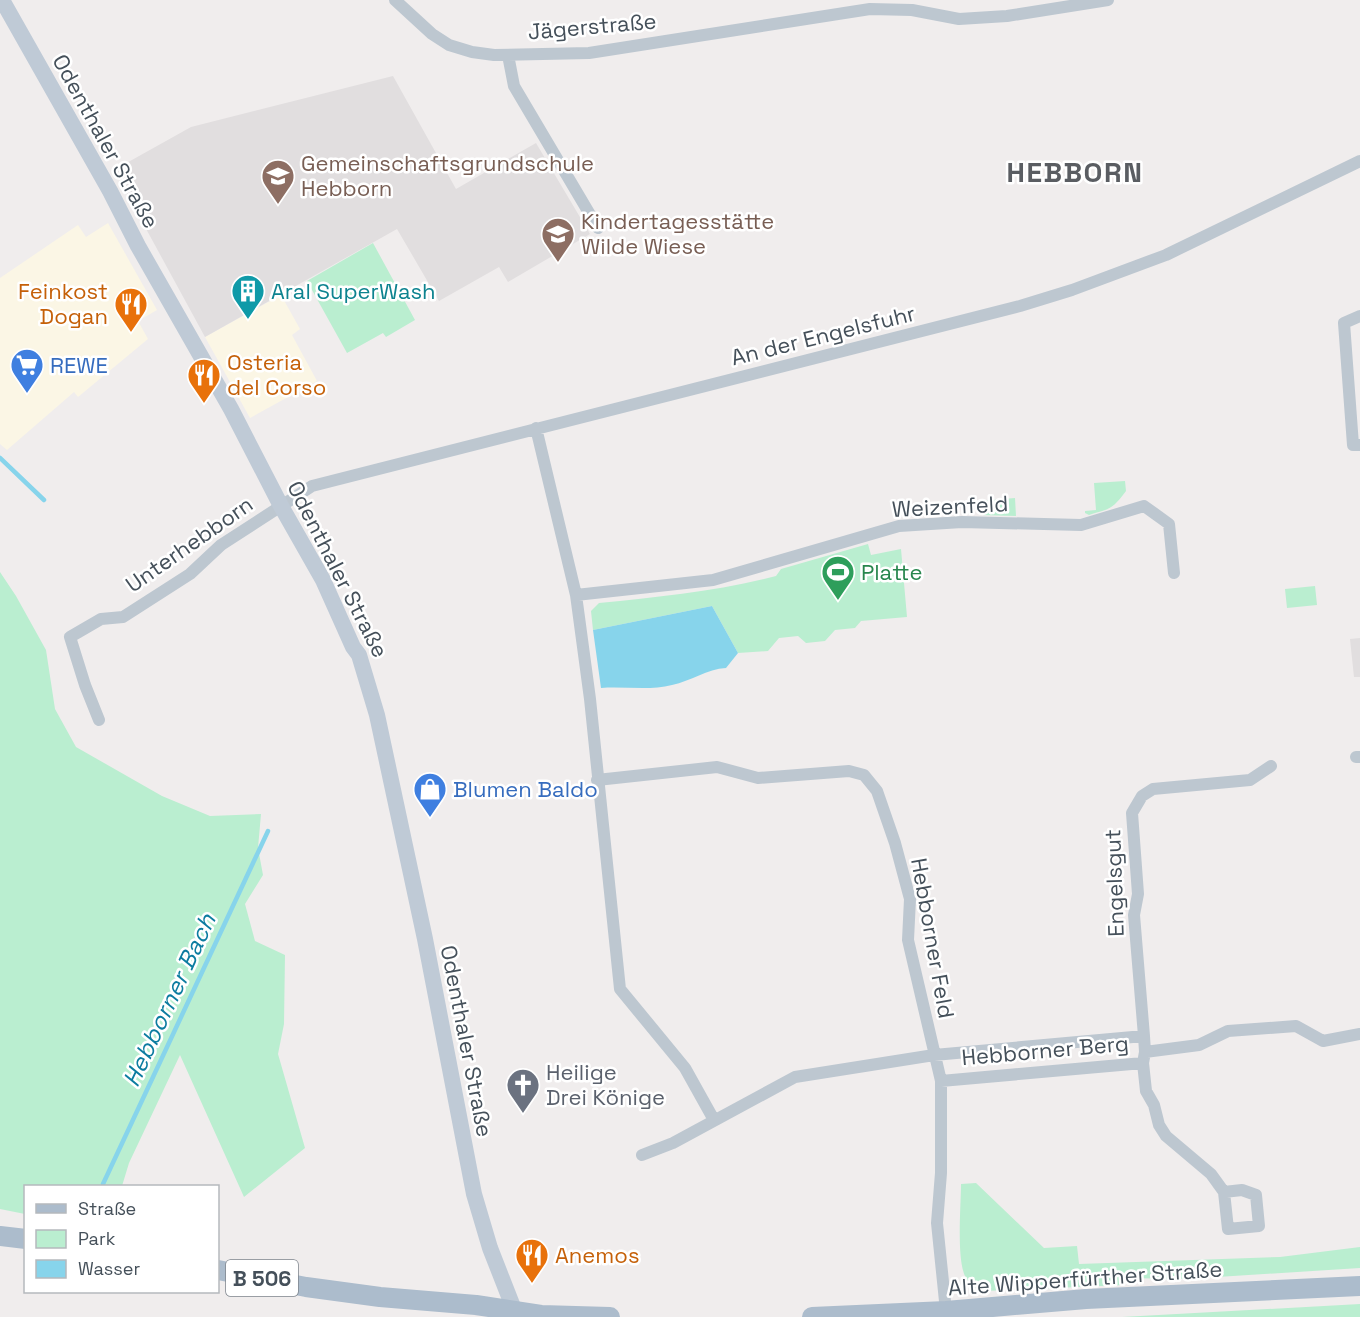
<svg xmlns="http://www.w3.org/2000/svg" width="1360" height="1317" font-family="'Space Grotesk',sans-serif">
	<rect width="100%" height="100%" fill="#f0eded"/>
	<path fill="#fbf6e5" d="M 108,223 L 157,310 L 138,321 L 148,339 L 78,397 L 74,392 L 7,450 L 0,444 L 0,278 L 78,225 L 86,237 Z
		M 281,295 L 300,329 L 292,335 L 317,381 L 250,418 L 205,337 Z"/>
	<path fill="#e1dedf" d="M 393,76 L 456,189 L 536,143 L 590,234 L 508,282 L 499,267 L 439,301 L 397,229 L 205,337 L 114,170 L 191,127 Z
		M 1360,638 L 1360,677 L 1354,677 L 1350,639 Z"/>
	<path fill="#baeed0" d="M 373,243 L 415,320 L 386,337 L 383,333 L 347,353 L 307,281 Z
		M 1125,481 L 1126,491 C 1111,511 1110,508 1089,515 L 1085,513 L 1085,511 L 1096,510 L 1094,483 Z
		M 1015,498 L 1016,516 L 980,515 L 979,501 Z
		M 868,544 L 871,555 L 901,549 L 907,617 L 861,621 L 855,628 L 835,630 L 825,641 L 806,643 L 798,636 L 779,638 L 768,651 L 738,653 L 712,606 L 593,630 L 591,611 L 599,603 C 659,597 718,591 776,576 L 781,569 Z
		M 0,572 L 16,596 L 46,650 L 55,709 L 76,747 L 162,796 L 210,816 L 261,814 L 258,848 L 263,875 L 245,904 L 255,941 L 285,955 L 284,1024 L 278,1054 L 305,1148 L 244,1197 L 180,1055 L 129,1163 L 122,1186 L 26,1186 L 25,1214 L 0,1209 Z
		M 1315,586 L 1317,605 L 1287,608 L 1285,589 Z
		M 976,1183 L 1044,1248 L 1077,1246 L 1079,1264 L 1280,1257 L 1360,1247 L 1360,1268 L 1186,1279 L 1124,1278 L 1124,1285 L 984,1291 C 976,1289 970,1285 966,1278 C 956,1261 961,1206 961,1184 Z
		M 1360,1304 L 1360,1317 L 1122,1317 Z"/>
	<path fill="#87d4eb" d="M 712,606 L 738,653 L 726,668 C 707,669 691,681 672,685 C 649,691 624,686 601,688 L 593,630 Z"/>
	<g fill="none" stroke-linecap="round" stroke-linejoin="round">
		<path stroke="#87d4eb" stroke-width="4.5" d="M 0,458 L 44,500
			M 103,1184 L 268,831"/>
		<path stroke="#bdc7d0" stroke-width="12" d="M 395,0 L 432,34 L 449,45 L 472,52 L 494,55 L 589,53 L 870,9 L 912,10 L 959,19 L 1007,16 L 1108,0
			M 508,55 L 514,86 L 598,228
			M 1360,316 L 1344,323 L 1353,445 L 1360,445
			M 536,428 L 576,595 L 713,580 L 899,526 L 962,522 L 1081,525 L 1144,506 L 1169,524 L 1174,573
			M 576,595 L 590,699 L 620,989 L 685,1068 L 714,1120
			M 99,720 L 85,685 L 70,637 L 101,619 L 123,617 L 190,574 L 221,545 L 312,486 L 1020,306 L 1072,290 L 1166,255 L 1360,161
			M 1356,757 L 1360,757
			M 597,780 L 717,767 L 758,778 L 849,771 L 864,775 L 877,791 L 895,843 L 910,899 L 908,940 L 941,1081 L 941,1173 L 937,1223 L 946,1311
			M 1145,1052 L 1199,1045 L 1228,1031 L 1296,1026 L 1323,1041 L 1360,1034
			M 941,1081 L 1143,1063
			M 642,1155 L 673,1143 L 795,1077 L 934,1055 L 1144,1036
			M 1224,1192 L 1242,1190 L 1256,1195 L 1259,1226 L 1228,1229 L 1224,1192 L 1211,1174 L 1166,1136 L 1159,1125 L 1154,1105 L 1146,1091 L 1143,1063 L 1145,1052 L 1144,1036 L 1134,915 L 1138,894 L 1132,813 L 1142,796 L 1153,789 L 1250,780 L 1271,766"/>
		<path stroke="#bfcad6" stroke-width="16" d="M 2,0 L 110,191 L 138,246 L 231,409 L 281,506 L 323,580 L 353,647 L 359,655 L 377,715 L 425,939 L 474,1194 L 490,1248 L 517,1317"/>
		<path stroke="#acbccc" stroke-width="20" d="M 0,1236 L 26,1239
			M 218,1270 L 306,1287 L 380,1297 L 476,1305 L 541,1315 L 610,1317
			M 812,1317 L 946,1311 L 1086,1299 L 1360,1286"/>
	</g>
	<defs>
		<symbol id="school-pin" viewBox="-11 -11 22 30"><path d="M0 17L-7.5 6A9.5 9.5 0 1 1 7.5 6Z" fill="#8d6e63" stroke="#fff"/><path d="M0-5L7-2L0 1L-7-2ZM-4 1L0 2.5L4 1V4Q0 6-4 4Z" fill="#fff"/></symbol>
		<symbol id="building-pin" viewBox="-11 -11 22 30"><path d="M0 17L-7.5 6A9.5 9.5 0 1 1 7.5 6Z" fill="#0f9aa8" stroke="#fff"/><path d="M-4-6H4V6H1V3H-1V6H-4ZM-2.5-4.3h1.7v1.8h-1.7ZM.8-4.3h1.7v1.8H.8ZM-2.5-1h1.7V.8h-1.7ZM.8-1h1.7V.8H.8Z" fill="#fff"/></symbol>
		<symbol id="restaurant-pin" viewBox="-11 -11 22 30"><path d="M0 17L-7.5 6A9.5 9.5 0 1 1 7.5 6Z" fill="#e8710a" stroke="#fff"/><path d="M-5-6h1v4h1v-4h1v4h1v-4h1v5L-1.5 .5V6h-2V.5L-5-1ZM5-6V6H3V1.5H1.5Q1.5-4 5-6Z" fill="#fff"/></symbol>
		<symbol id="supermarket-pin" viewBox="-11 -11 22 30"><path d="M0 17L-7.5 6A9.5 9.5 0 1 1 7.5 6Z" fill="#3f7fe0" stroke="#fff"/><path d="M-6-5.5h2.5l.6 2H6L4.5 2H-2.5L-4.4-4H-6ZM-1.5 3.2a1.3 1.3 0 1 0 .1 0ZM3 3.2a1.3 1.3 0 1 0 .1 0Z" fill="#fff"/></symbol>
		<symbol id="stadium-pin" viewBox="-11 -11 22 30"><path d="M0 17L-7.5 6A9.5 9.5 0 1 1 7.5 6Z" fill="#2e9e5b" stroke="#fff"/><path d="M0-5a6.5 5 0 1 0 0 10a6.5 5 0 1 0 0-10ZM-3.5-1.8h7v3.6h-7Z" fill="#fff"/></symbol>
		<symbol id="shop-pin" viewBox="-11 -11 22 30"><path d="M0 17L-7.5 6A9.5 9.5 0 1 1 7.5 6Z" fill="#3f7fe0" stroke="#fff"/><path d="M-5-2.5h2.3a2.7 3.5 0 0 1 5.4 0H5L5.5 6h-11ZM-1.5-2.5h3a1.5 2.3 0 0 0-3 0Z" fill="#fff"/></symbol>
		<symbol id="church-pin" viewBox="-11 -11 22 30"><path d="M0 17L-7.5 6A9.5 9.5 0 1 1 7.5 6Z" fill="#6b7280" stroke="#fff"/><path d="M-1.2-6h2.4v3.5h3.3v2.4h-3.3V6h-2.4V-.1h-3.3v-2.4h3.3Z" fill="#fff"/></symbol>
	</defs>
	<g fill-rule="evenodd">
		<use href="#school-pin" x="259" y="157" width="38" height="52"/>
		<use href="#school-pin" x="539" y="215" width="38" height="52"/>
		<use href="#building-pin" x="229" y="272" width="38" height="52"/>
		<use href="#restaurant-pin" x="112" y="285" width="38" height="52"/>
		<use href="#supermarket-pin" x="8" y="346" width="38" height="52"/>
		<use href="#restaurant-pin" x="185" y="356" width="38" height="52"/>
		<use href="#stadium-pin" x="819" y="553" width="38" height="52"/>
		<use href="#shop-pin" x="411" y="770" width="38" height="52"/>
		<use href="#church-pin" x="504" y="1066" width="38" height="52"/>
		<use href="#restaurant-pin" x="513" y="1236" width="38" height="52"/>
	</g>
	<g text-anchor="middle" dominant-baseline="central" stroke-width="5" stroke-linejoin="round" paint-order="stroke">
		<rect fill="#fff" stroke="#7d848c" stroke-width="1.5" x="226" y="1260" width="72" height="36" rx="4.5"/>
		<g font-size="21" font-weight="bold" fill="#45505a">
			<text x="262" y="1278">B 506</text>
		</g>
		<g font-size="22" fill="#45505a" stroke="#fff">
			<text transform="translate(592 26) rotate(-5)">Jägerstraße</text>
			<text transform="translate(106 141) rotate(61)">Odenthaler Straße</text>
			<text transform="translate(823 335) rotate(-14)">An der Engelsfuhr</text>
			<text transform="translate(950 506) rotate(-3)">Weizenfeld</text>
			<text transform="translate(189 544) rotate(-35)">Unterhebborn</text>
			<text transform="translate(338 569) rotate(63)">Odenthaler Straße</text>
			<text transform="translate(1114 883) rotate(-92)">Engelsgut</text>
			<text transform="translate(933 938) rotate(80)">Hebborner Feld</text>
			<text transform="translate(467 1041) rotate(79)">Odenthaler Straße</text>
			<text transform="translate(1045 1050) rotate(-5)">Hebborner Berg</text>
			<text transform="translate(1085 1278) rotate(-4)">Alte Wipperfürther Straße</text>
		</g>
		<g font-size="22" fill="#785e54" stroke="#fff" text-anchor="start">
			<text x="301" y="163">Gemeinschaftsgrundschule<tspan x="301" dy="25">Hebborn</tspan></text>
			<text x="581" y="221">Kindertagesstätte<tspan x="581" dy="25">Wilde Wiese</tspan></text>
		</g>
		<g font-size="22" fill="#c56008" stroke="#fff" text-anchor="start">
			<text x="108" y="291" text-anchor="end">Feinkost<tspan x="108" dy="25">Dogan</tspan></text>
			<text x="227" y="362">Osteria<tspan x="227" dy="25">del Corso</tspan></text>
			<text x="555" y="1255">Anemos</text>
		</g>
		<g font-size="22" fill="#0d838f" stroke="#fff" text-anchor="start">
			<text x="271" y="291">Aral SuperWash</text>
		</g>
		<g font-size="22" fill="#366cbe" stroke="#fff" text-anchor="start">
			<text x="50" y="365">REWE</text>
			<text x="453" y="789">Blumen Baldo</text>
		</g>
		<g font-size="22" fill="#27864d" stroke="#fff" text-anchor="start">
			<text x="861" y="572">Platte</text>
		</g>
		<g font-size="22" fill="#5b616d" stroke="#fff" text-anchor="start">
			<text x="546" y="1072">Heilige<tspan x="546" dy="25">Drei Könige</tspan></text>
		</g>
		<g font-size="24" font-style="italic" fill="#0c7ca0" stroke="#fff">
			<text transform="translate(169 1000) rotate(-65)">Hebborner Bach</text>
		</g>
		<g font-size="28" font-weight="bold" letter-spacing="1.5" fill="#5a5d62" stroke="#fff">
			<text x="1075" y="172">HEBBORN</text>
		</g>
	</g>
	<rect x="24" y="1185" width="195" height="108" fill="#ffffff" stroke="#b5b9bd" stroke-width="1.5"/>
	<rect x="36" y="1204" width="30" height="9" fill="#acbccc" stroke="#b5b9bd" stroke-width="1.5"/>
	<text x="78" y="1215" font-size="18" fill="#45505a">Straße</text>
	<rect x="36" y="1230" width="30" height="18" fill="#baeed0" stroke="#b5b9bd" stroke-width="1.5"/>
	<text x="78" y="1245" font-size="18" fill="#45505a">Park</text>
	<rect x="36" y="1260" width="30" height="18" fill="#87d4eb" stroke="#b5b9bd" stroke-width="1.5"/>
	<text x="78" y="1275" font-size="18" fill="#45505a">Wasser</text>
</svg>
